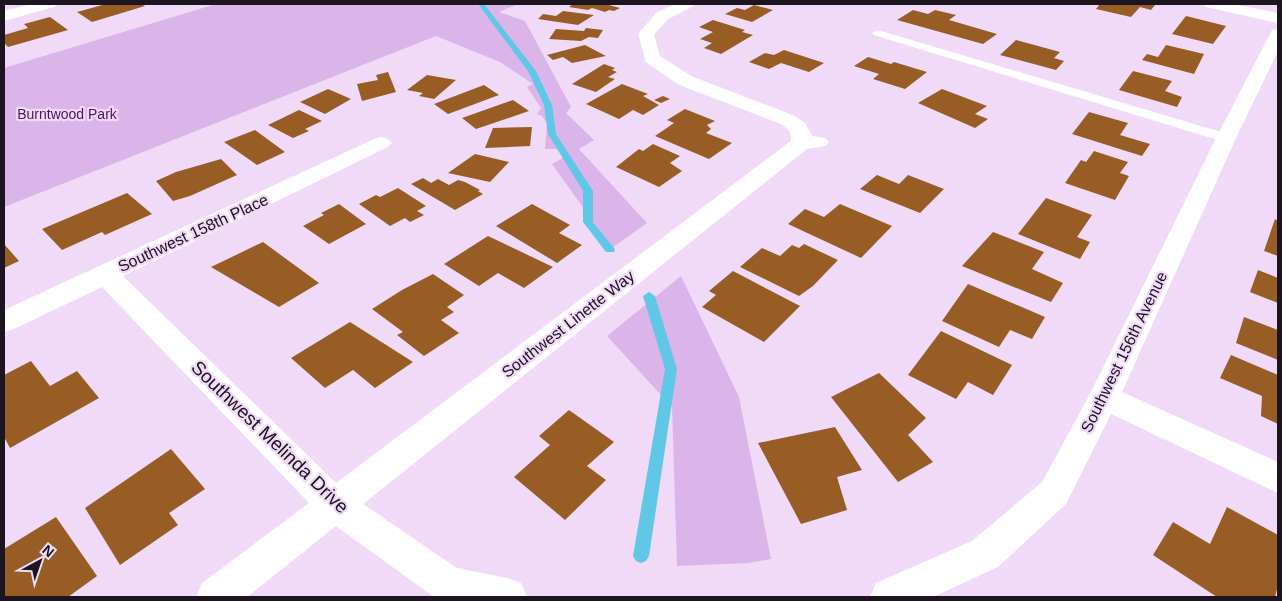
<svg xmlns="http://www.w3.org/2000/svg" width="1282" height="601" font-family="Arial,sans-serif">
	<rect width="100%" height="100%" fill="#f0daf8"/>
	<path fill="#dbb5ea" d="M 216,4 L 518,4 L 499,12 L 525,21 L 571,107 L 566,113 L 594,140 L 579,149 L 647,223 L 612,248 L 552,164 L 563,158 L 559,149 L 545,149 L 547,124 L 542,116 L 537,114 L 541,108 L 527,87 L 533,84 L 500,62 L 436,36 L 4,207 L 4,68 Z
		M 681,276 L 739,397 L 771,559 L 748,563 L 677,566 L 672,407 L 607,336 Z"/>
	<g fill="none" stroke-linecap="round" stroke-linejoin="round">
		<path fill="#60c7e6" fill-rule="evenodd" d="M 478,4 L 484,4 L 536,71 L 552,105 L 556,134 L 593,191 L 593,222 L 614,248 L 615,250 L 614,252 L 606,252 L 583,222 L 583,191 L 548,134 L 544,105 L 528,71 Z
			M 649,292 L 655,296 L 677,369 L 649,556 L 646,561 L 641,563 L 636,561 L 633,556 L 665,369 L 643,296 Z"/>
	</g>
	<path fill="#985d24" d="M 106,4 L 141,4 L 145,6 L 92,22 L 77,12 Z
		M 573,4 L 605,4 L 620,8 L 614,11 L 609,10 L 605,12 L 592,8 L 588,10 L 569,7 Z
		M 1100,4 L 1149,4 L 1155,5 L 1151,10 L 1140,7 L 1131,17 L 1096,9 Z
		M 754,5 L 773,10 L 752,22 L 725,14 L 737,8 L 745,10 Z
		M 913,10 L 928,14 L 935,10 L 956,15 L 949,20 L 997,34 L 983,44 L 897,20 Z
		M 563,11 L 594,15 L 578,25 L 538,19 L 543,14 L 556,16 Z
		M 1186,16 L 1226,26 L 1213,44 L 1172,34 Z
		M 50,17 L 68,30 L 8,47 L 4,43 L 4,35 L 28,28 L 24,24 Z
		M 713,20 L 745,30 L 742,32 L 753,35 L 721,54 L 704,48 L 712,43 L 700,39 L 713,32 L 699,27 Z
		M 586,28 L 603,30 L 598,38 L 589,37 L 581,41 L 549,39 L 556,29 L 584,31 Z
		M 1016,40 L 1060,52 L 1054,58 L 1064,61 L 1056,70 L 1000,55 Z
		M 585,45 L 606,56 L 572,63 L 563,57 L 553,60 L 547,55 Z
		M 1166,45 L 1204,54 L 1194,74 L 1142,60 L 1147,54 L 1158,57 Z
		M 784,50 L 824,63 L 809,72 L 781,63 L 769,69 L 749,62 L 765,53 L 774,55 Z
		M 868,57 L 891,64 L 894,62 L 927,72 L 905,89 L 873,79 L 879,74 L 854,66 Z
		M 604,64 L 615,68 L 612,70 L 617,72 L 608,77 L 615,79 L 596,92 L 572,84 Z
		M 1133,71 L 1172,81 L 1165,91 L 1182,97 L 1177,107 L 1119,90 Z
		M 388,72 L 396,92 L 362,101 L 357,84 L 378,80 L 376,75 Z
		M 427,75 L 456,80 L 434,99 L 419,96 L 423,93 L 407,90 Z
		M 622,84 L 648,94 L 643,96 L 659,105 L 643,115 L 633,110 L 619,119 L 586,104 Z
		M 484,85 L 499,95 L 448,114 L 434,104 Z
		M 328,89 L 351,99 L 325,114 L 300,102 Z
		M 942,89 L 987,106 L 975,114 L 988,119 L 975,128 L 918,103 Z
		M 663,96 L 670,99 L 661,103 L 654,100 Z
		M 513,100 L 529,111 L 476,129 L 462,118 Z
		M 685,109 L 715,121 L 707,125 L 711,129 L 706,133 L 732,143 L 709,159 L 655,136 L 674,123 L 667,120 Z
		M 299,110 L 322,121 L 305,129 L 309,131 L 293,138 L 268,125 Z
		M 1089,112 L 1128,123 L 1120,135 L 1150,144 L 1142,156 L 1072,134 Z
		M 532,127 L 530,146 L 485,148 L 493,128 Z
		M 255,130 L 285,152 L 257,165 L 224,142 Z
		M 653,144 L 680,156 L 670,163 L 682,171 L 659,187 L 616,167 L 639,149 L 643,151 Z
		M 1094,151 L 1128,162 L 1120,173 L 1129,176 L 1115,200 L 1065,183 L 1081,160 L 1086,162 Z
		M 475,154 L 509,162 L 490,182 L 448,173 Z
		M 221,159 L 237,175 L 190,196 L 173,201 L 156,181 L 176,172 Z
		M 877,175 L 899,184 L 908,175 L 944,189 L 920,213 L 860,189 Z
		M 423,178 L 431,183 L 438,179 L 449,185 L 458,180 L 465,182 L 480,190 L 478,191 L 483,194 L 455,210 L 411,184 Z
		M 398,188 L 426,206 L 417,211 L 424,215 L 410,222 L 405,218 L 390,226 L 359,204 L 376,195 L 380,197 Z
		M 127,193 L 152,214 L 105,235 L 102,232 L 62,250 L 42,229 Z
		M 1046,198 L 1092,215 L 1077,237 L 1090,242 L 1080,259 L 1018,234 Z
		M 339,204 L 366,224 L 329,244 L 303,226 L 324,215 L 321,213 Z
		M 532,204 L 570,225 L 559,233 L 582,245 L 557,263 L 496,226 Z
		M 840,204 L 892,226 L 861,258 L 788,224 L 805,209 L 824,217 Z
		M 1275,219 L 1278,221 L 1278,256 L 1264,251 Z
		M 993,232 L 1044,252 L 1032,269 L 1063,283 L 1051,302 L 962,266 Z
		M 488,236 L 553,267 L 524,288 L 498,273 L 479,286 L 444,264 Z
		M 263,242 L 319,283 L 279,307 L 211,267 Z
		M 4,244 L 19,261 L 4,268 Z
		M 804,244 L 838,260 L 813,286 L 799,296 L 740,267 L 762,248 L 780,256 L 792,245 L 799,248 Z
		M 1258,270 L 1278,278 L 1278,303 L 1250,292 Z
		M 733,271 L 800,306 L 764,342 L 702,307 L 716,295 L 709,291 Z
		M 433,274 L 464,295 L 447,307 L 454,312 L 441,320 L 459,333 L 424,356 L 397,335 L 403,332 L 372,309 L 402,290 Z
		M 968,284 L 1045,317 L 1032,339 L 1010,330 L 999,347 L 942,321 Z
		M 1244,317 L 1278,330 L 1278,360 L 1236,343 Z
		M 350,322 L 413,362 L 375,388 L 353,370 L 325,388 L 291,358 Z
		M 941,331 L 1012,365 L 993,395 L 968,382 L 956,399 L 908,375 Z
		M 1231,355 L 1278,375 L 1278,424 L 1261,416 L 1262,396 L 1220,378 Z
		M 31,361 L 50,386 L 77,371 L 99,398 L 10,448 L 4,437 L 4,375 Z
		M 879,373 L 926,418 L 908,435 L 933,462 L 898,482 L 831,397 Z
		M 569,410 L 614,442 L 587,466 L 606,480 L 565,520 L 514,477 L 550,445 L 539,436 Z
		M 835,427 L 862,470 L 837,477 L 847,510 L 801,524 L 758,443 Z
		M 171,449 L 205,489 L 169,513 L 178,525 L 120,565 L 85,508 Z
		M 1227,507 L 1278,535 L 1278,585 L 1275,597 L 1217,597 L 1153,555 L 1173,522 L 1210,544 Z
		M 56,517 L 97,576 L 68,597 L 4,597 L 4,549 Z"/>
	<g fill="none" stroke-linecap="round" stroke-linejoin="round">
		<path fill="#fff" fill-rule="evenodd" d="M 878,30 L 1231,135 L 1233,138 L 1231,141 L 1221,141 L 874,35 L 872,33 Z"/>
		<path fill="#fff" fill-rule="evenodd" d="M 32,4 L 57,4 L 54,7 L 4,21 L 4,11 Z
			M 675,4 L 695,4 L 692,7 L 668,19 L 654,35 L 660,56 L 691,76 L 795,116 L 805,123 L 812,136 L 825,138 L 829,142 L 825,146 L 807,149 L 363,504 L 457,568 L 507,578 L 521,583 L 527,597 L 434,597 L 336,526 L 247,597 L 196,597 L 202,583 L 309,503 L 102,287 L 14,329 L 4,332 L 4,310 L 374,139 L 381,137 L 388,139 L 392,143 L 388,147 L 123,276 L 336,483 L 791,141 C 792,132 788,129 781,124 L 677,84 L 646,62 L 638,34 L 656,13 Z
			M 1203,4 L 1232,4 L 1278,13 L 1278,23 L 1206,7 Z
			M 1278,29 L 1278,51 L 1236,138 L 1122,392 L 1278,462 L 1278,493 L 1111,414 L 1066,504 L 998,567 L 933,597 L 870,597 L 876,583 L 972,541 L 1042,482 L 1090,394 L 1216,138 L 1270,34 L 1272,30 Z"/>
	</g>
	<g text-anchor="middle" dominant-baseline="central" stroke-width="4.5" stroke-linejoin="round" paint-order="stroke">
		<g font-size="14" fill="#4e1361" stroke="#f0daf8">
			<text x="67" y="114">Burntwood Park</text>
		</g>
		<g font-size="16" fill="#1c141f" stroke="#f0daf8">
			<text transform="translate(193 233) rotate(-25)">Southwest 158th Place</text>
			<text transform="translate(568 324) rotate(-38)">Southwest Linette Way</text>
			<text transform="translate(1124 352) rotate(-64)">Southwest 156th Avenue</text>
		</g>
		<g font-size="19" fill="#1c141f" stroke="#f0daf8">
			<text transform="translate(270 437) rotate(44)">Southwest Melinda Drive</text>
		</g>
	</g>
	<rect width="1282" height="601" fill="none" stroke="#1c141f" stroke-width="10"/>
	<g transform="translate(40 561) rotate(40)" stroke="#f0daf8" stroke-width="4" paint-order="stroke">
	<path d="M0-4L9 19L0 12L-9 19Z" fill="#1c141f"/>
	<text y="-8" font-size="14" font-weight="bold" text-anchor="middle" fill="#1c141f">N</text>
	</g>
</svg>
